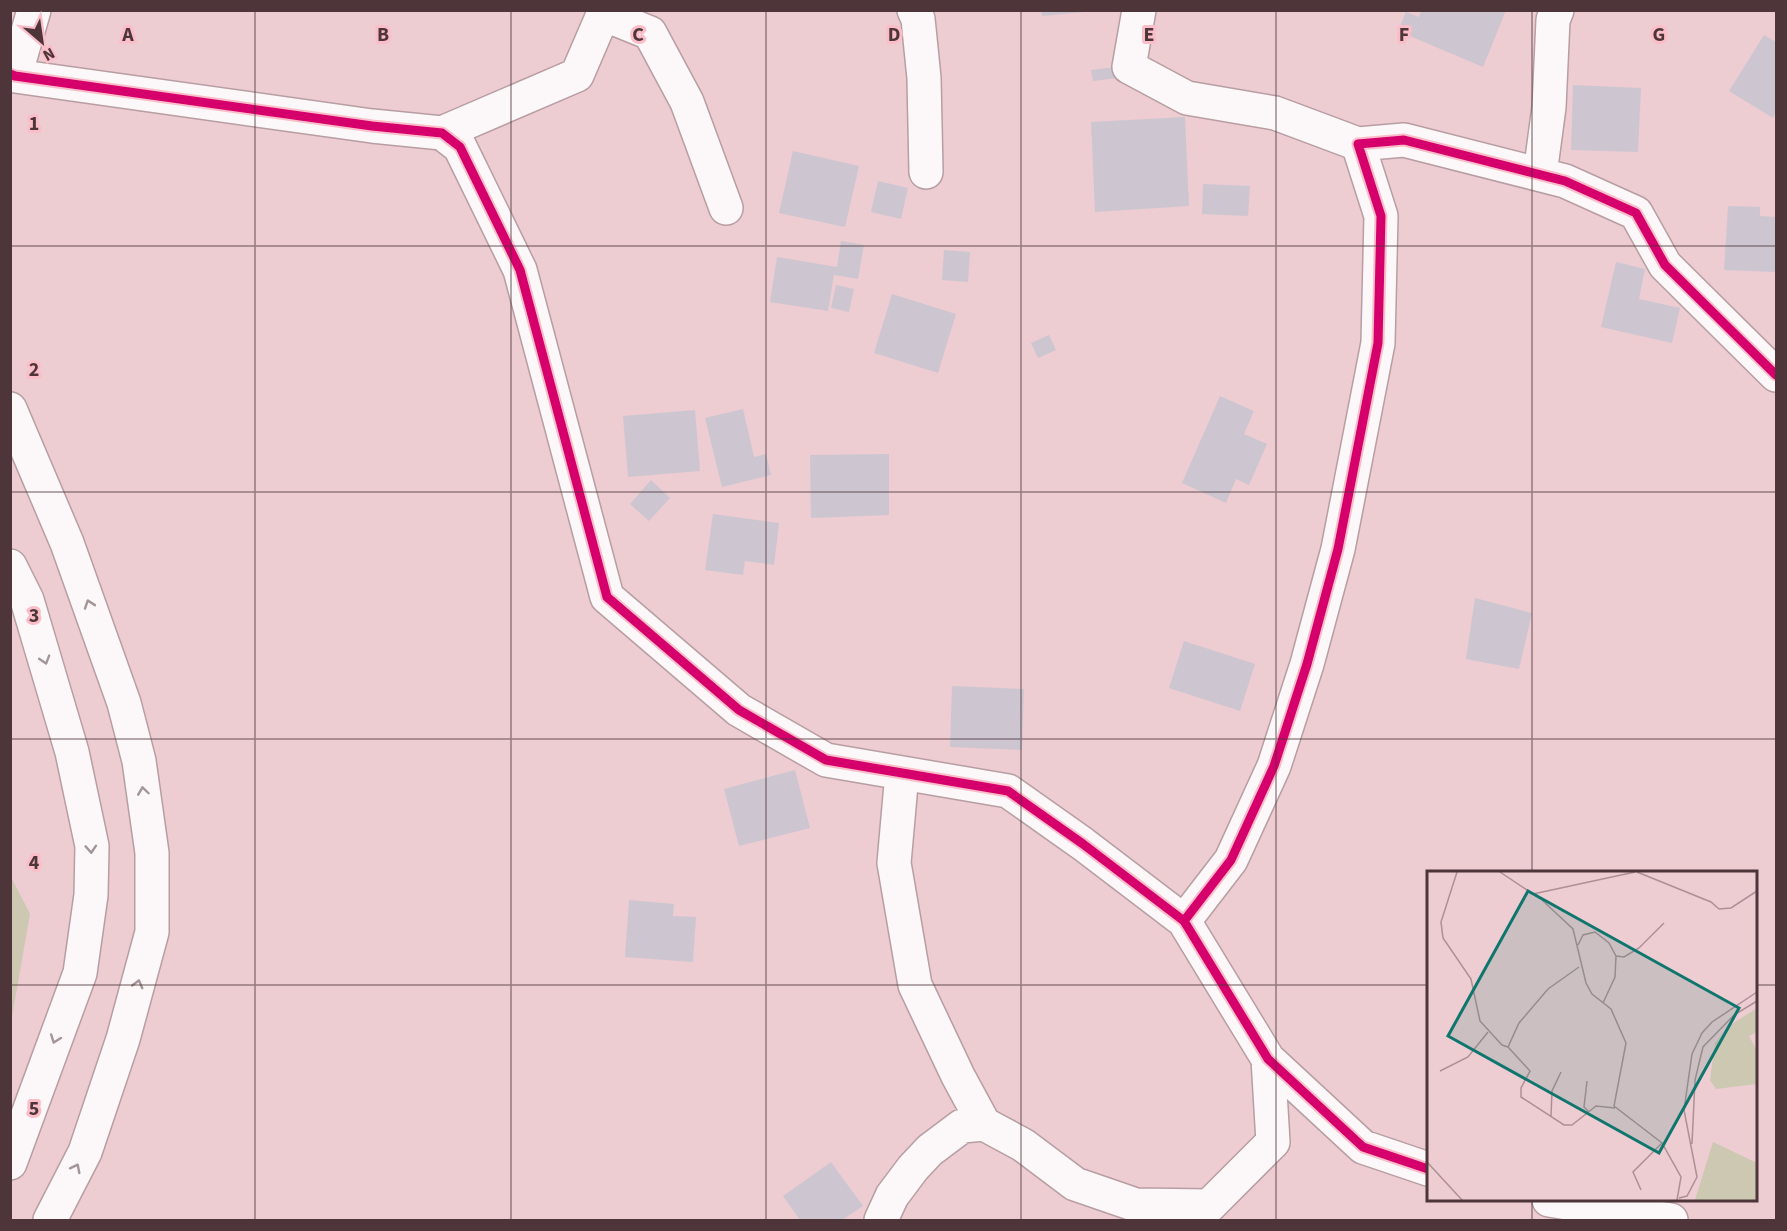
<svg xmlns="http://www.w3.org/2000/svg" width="1787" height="1231" font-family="'Source Sans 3',sans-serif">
	<rect width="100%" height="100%" fill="#edccd2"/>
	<path fill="#ccc8b2" d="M 11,877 L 30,914 L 11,1022 Z"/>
	<path fill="#cdc6d0" d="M 1041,10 L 1084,10 L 1084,12 L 1042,16 Z
		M 1421,10 L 1506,10 L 1483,67 L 1398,31 L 1406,12 L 1419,17 Z
		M 1764,35 L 1776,42 L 1776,112 L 1773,118 L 1729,91 Z
		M 1116,67 L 1117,78 L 1093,81 L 1091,70 Z
		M 1573,85 L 1641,88 L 1638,152 L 1571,150 Z
		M 1185,117 L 1189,206 L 1095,212 L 1091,122 Z
		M 793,151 L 859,166 L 845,227 L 779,213 Z
		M 878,181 L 908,188 L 901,219 L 871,212 Z
		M 1203,184 L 1250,186 L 1248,216 L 1202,214 Z
		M 1728,206 L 1760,207 L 1760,216 L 1776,217 L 1776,272 L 1724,270 Z
		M 841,241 L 864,245 L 858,279 L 834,275 L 828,311 L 770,302 L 777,257 L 837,267 Z
		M 944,250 L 970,252 L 968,282 L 942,280 Z
		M 1616,262 L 1645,269 L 1639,299 L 1680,308 L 1672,343 L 1601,327 Z
		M 836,285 L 854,289 L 849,312 L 831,308 Z
		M 892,294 L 956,314 L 938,373 L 874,353 Z
		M 1049,335 L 1056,350 L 1038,358 L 1031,343 Z
		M 1220,396 L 1254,411 L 1244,434 L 1267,444 L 1249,485 L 1236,479 L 1226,503 L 1182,483 Z
		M 743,409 L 754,457 L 766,454 L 771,475 L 722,487 L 705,418 Z
		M 695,410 L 700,471 L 628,477 L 623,416 Z
		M 889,454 L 889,515 L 811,518 L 810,455 Z
		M 651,480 L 670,498 L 649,521 L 630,504 Z
		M 713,514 L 779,523 L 774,565 L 745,561 L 743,575 L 705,570 Z
		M 1475,598 L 1532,613 L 1519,669 L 1466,659 Z
		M 1184,641 L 1255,664 L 1240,711 L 1169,688 Z
		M 952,686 L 1024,689 L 1022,750 L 950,747 Z
		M 795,770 L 810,828 L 739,846 L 724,789 Z
		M 629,900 L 674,904 L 673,916 L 696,917 L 693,962 L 625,957 Z
		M 831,1162 L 863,1206 L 842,1220 L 800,1220 L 783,1196 Z"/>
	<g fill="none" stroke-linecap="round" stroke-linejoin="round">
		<defs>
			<path id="minor" d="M 914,10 L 918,19 L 924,78 L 926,172
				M 1139,10 L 1129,67 L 1187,98 L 1275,113 L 1358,144
				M 603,14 L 650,33 L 687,102 L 726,208
				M 10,74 L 15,76 L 372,126 L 442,133 L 460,147 L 520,270 L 607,597 L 739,710 L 826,760 L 1008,791 L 1083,844 L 1184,921 L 1268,1059 L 1363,1147 L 1428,1169
				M 15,76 L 34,10
				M 442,133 L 577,75 L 605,10
				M 1540,174 L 1549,107 L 1553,20 L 1557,10
				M 10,409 L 67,543 L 124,703 L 139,761 L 152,853 L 152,932 L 123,1039 L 85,1152 L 50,1220
				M 10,566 L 27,600 L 72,752 L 92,846 L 91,895 L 80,973 L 10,1163
				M 902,773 L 894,863 L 915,985 L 958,1076 L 984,1124
				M 1184,921 L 1231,860 L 1274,766 L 1307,664 L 1338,549 L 1378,343 L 1381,216 L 1358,144 L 1404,140 L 1565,181 L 1636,213 L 1665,265 L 1776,375
				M 1549,1200 L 1671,1220
				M 881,1220 L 892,1196 L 913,1168 L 930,1150 L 962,1126 L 984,1124 L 1023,1145 L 1075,1184 L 1136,1205 L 1209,1206 L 1273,1142 L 1268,1059"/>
		</defs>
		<use href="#minor" stroke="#b79ea3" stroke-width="36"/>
		<use href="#minor" stroke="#fcf7f8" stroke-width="33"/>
		<defs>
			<path id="cycleway" d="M 10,74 L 15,76 L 372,126 L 442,133 L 460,147 L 520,270 L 607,597 L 739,710 L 826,760 L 1008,791 L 1083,844 L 1184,921 L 1268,1059 L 1363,1147 L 1428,1169
				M 1184,921 L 1231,860 L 1274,766 L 1307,664 L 1338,549 L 1378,343 L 1381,216 L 1358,144 L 1404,140 L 1565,181 L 1636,213 L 1665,265 L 1776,375"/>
		</defs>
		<use href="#cycleway" stroke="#fbbec9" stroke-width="13"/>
		<use href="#cycleway" stroke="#d6006c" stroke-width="9"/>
	</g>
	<defs><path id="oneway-chevron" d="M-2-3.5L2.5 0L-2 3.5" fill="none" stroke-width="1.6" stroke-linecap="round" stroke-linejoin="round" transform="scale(1.5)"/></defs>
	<g stroke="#a49698">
		<use href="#oneway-chevron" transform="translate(89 604) rotate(-109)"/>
		<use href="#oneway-chevron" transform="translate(45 660) rotate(73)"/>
		<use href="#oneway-chevron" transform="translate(143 791) rotate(-98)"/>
		<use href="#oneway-chevron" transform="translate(91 849) rotate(86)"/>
		<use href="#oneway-chevron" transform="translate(138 984) rotate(-75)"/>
		<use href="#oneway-chevron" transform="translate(55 1039) rotate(110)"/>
		<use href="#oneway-chevron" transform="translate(76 1168) rotate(-63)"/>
	</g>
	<path fill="none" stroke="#4d3539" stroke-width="1.5" stroke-opacity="0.55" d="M 255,10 L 255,1220M 511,10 L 511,1220M 766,10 L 766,1220M 1021,10 L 1021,1220M 1276,10 L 1276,1220M 1532,10 L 1532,872M 10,246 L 1776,246M 10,492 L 1776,492M 10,739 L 1776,739M 10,985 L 1428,985M 1756,985 L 1776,985M 1532,1200 L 1532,1220"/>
	<g transform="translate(1427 871)">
		<rect width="330" height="330" fill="#edccd2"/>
		<path d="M 330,137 L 330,161 L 322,165 L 330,180 L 330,213 L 289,218 L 283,209 L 288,172 L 302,155 ZM 286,271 L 330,292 L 330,329 L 268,329 Z" fill="#ccc8b2"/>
		<path fill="none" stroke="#ad9095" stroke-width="1.5" d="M 30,1 L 14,51 L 16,67 L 44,108 L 53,150 L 75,174 L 81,176 L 92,152 L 121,118 L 152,96M 73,1 L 115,29 L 146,58 L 159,112 L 165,123 L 184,138 L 199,172 L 187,235 L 235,272 L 254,306 L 250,329M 210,1 L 284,31 L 292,38 L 304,37 L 330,20M 106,23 L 208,1M 151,74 L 156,64 L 168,61 L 182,72 L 189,85 L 197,86 L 212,77 L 237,52M 176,132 L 188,106 L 189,85M 81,176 L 103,200 L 94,217 L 94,226 L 137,254 L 145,254 L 169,235 L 188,237M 13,200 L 41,186 L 61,161M 160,210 L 157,236 L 162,241M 124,245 L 125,220 L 134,201M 265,273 L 268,209 L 276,176 L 307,144 L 330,130M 0,291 L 35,329M 214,319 L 206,301 L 235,272M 252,327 L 260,325 L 270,306 L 257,239 L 265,183 L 275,162 L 285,151 L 330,121"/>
		<path fill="#0f766e" fill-opacity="0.15" stroke="#0f766e" stroke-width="3" d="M 101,20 L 312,137 L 232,282 L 21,165 Z"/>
		<rect width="330" height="330" fill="none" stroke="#4d3539" stroke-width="3"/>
	</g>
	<g font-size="20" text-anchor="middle" font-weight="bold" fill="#4d3539" stroke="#fbbec9" stroke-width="6" stroke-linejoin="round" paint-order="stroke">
		<text x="128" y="41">A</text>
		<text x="383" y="41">B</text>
		<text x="638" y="41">C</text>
		<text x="894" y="41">D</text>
		<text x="1149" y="41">E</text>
		<text x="1404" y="41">F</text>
		<text x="1659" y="41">G</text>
		<text x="34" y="130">1</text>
		<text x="34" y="376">2</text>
		<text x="34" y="622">3</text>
		<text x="34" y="869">4</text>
		<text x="34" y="1115">5</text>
	</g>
	<rect width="1787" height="1231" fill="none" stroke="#4d3539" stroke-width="24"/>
	<g transform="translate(42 42) rotate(151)" stroke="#fbbec9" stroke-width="4.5" paint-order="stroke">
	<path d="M0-4.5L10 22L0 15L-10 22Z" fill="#4d3539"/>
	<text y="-9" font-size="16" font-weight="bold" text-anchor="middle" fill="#4d3539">N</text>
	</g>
</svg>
